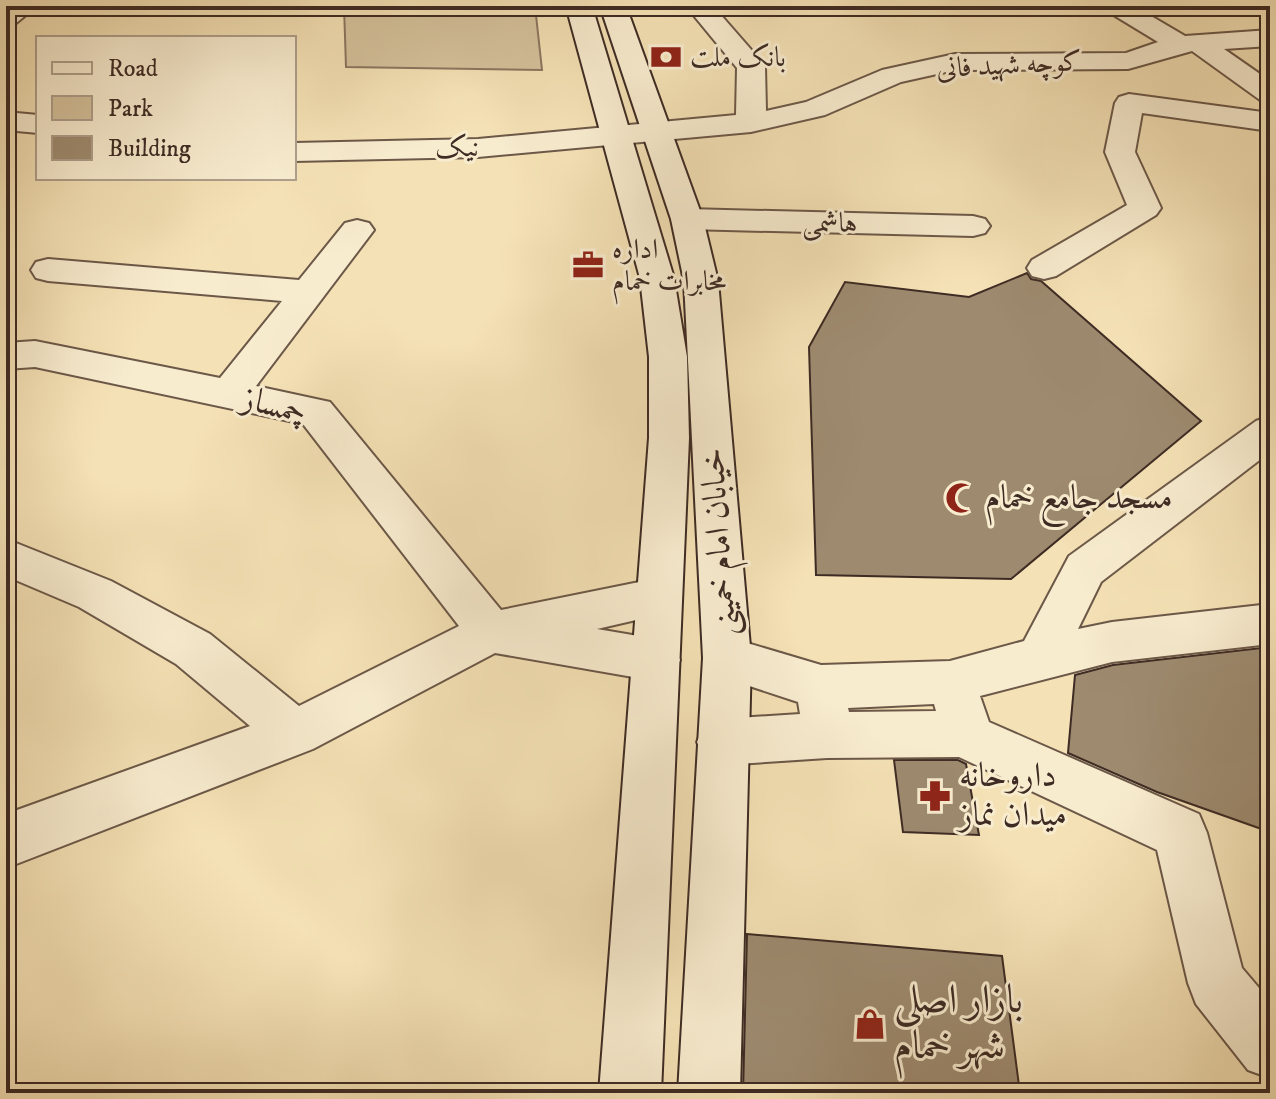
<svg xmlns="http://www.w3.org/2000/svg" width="1276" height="1099" font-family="'IM FELL DW Pica',Amiri,serif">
	<rect width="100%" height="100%" fill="#f4e1b5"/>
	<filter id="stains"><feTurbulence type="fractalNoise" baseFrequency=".0025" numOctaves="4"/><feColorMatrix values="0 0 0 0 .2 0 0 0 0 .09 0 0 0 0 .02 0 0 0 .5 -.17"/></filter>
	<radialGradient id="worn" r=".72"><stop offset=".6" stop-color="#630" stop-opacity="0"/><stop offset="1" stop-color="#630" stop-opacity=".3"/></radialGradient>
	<path fill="#d5c29c" stroke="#8a7660" stroke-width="2" d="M 344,6 L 535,6 L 542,70 L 346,67 Z"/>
	<path fill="#9d8a6f" stroke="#3e2b24" stroke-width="2" d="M 1027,273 L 1031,279 L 1041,281 L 1201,421 L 1011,579 L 816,575 L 809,347 L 845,282 L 969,297 Z
		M 1270,647 L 1270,832 L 1157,792 L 1068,753 L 1075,675 L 1113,665 Z
		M 894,760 L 958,760 L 966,764 L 979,835 L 903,832 Z
		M 747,934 L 1002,956 L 1020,1093 L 743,1093 Z"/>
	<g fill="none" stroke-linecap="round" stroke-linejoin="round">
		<defs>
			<path id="street" d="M 6,6 L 37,6 L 15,24 L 6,26 Z
				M 686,6 L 713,6 L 761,61 L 765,67 L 766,111 L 806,102 L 882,70 L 955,54 L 1126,53 L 1158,42 L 1107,11 L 1103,6 L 1134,6 L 1185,36 L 1270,30 L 1270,46 L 1224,49 L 1270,81 L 1270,103 L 1260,100 L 1192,51 L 1128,69 L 955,70 L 901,82 L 825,115 L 751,132 L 478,157 L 294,161 L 294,143 L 478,139 L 736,115 L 737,68 Z
				M 1129,94 L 1270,113 L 1270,131 L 1142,113 L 1135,152 L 1161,208 L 1156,215 L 1056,276 L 1044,279 L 1032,276 L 1027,268 L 1032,260 L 1127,205 L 1105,152 L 1115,103 L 1119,97 Z
				M 6,112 L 38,115 L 38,133 L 6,130 Z
				M 687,209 L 973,216 L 985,219 L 990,226 L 985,233 L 973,236 L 687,229 L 675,226 L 671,219 L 675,212 Z
				M 357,220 L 369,223 L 374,230 L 256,386 L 330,402 L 501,610 L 659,578 L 675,583 L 682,597 L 675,611 L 597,629 L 656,639 L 673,645 L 680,660 L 673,675 L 656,681 L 495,653 L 313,749 L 6,868 L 6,814 L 250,726 L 176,664 L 79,607 L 6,576 L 6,539 L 111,581 L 210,634 L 299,706 L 459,626 L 303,424 L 35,367 L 6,369 L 6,343 L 35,341 L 220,378 L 282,301 L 48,281 L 36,278 L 31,270 L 36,262 L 48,259 L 299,280 L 345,223 Z
				M 1270,416 L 1270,452 L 1101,582 L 1078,629 L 1112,622 L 1270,604 L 1270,644 L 1112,662 L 980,696 L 989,722 L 1199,814 L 1207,833 L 1242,968 L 1270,1001 L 1270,1078 L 1248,1070 L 1196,1004 L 1188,983 L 1157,850 L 959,757 L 827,758 L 722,765 L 704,759 L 697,742 L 704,725 L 722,719 L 800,714 L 798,702 L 710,673 L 703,658 L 710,643 L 727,637 L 821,665 L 950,661 L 1024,641 L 1069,556 L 1256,421 ZM 934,704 L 936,711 L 849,712 L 848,708 Z"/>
			<path id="secondary" d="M 566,6 L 592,6 L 674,278 L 687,357 L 689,438 L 661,1093 L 599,1093 L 649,438 L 649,357 L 640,278 Z
				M 600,6 L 626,6 L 703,219 L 718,281 L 751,658 L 740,1093 L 678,1093 L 703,658 L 684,281 L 671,219 Z"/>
		</defs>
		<use href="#street" stroke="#6c5848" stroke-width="4"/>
		<use href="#secondary" stroke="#3e2b24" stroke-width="4"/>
		<use href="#street" fill="#f8eccf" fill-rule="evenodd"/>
		<use href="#secondary" fill="#f8eccf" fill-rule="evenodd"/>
	</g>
	<defs>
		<symbol id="bank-bare" viewBox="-9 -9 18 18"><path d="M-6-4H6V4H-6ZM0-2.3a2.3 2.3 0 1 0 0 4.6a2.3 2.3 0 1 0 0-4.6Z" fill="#8f2418" stroke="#f8eccf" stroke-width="2.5" paint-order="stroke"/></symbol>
		<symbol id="office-bare" viewBox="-9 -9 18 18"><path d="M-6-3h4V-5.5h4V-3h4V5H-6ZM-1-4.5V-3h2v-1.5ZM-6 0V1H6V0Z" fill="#8f2418" stroke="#f8eccf" stroke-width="2.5" paint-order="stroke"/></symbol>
		<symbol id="mosque-bare" viewBox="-9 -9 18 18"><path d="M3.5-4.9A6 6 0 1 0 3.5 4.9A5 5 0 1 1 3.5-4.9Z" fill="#8f2418" stroke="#f8eccf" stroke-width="2.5" paint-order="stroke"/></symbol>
		<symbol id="pharmacy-bare" viewBox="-9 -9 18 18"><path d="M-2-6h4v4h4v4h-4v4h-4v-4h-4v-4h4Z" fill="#8f2418" stroke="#f8eccf" stroke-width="2.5" paint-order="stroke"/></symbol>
		<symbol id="shop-bare" viewBox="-9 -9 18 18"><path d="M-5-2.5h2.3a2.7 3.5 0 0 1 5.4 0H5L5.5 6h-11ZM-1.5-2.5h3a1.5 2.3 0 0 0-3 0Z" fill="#8f2418" stroke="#f8eccf" stroke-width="2.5" paint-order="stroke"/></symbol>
	</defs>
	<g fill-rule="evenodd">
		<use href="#bank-bare" x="644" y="35" width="44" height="44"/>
		<use href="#office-bare" x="566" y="243" width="44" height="44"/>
		<use href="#mosque-bare" x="939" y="476" width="44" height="44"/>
		<use href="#pharmacy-bare" x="913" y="774" width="44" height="44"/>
		<use href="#shop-bare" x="848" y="1002" width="44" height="44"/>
	</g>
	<g text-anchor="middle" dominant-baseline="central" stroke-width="6" stroke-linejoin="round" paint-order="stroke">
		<g font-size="28" fill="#3e2b24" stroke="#f8eccf" text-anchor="start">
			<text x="690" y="57">بانک ملت</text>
			<text x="612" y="249">اداره<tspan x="612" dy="32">مخابرات خمام</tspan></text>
		</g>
		<g font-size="28" fill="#3e2b24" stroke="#f8eccf">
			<text transform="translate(1009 65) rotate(-3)">کوچه شهید فانی</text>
			<text transform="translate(457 148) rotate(-2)">نیک</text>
			<text transform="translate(830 223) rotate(1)">هاشمی</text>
		</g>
		<g font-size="34" fill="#3e2b24" stroke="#f8eccf">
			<text transform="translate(274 406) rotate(15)">چمساز</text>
			<text transform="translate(719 542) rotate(-94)">خیابان امام خمینی</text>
		</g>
		<g font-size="34" fill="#3e2b24" stroke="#f8eccf" text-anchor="start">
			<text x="985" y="498">مسجد جامع خمام</text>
			<text x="959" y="776">داروخانه<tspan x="959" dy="39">میدان نماز</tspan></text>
		</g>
		<g font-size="40" fill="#3e2b24" stroke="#f8eccf" text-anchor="start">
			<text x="894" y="1001">بازار اصلی<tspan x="894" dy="46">شهر خمام</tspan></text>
		</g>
	</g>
	<rect width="1276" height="1099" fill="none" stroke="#f4e1b5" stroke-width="32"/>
	<rect x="8" y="8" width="1260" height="1083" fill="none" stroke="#3e2b24" stroke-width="4"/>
	<rect x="16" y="16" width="1244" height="1067" fill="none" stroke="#3e2b24" stroke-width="2"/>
	<rect x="36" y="36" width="260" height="144" fill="#f8eccf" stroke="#ae9f8b" stroke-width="2"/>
	<rect x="52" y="62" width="40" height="12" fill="#f8eccf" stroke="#ae9f8b" stroke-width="2"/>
	<text x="108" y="76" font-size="24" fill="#3e2b24">Road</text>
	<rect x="52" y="96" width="40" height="24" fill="#d5c29c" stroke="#ae9f8b" stroke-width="2"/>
	<text x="108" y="116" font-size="24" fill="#3e2b24">Park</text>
	<rect x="52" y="136" width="40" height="24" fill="#9d8a6f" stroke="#ae9f8b" stroke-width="2"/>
	<text x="108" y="156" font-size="24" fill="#3e2b24">Building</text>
	<rect width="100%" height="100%" filter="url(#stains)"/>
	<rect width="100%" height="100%" fill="url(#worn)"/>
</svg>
